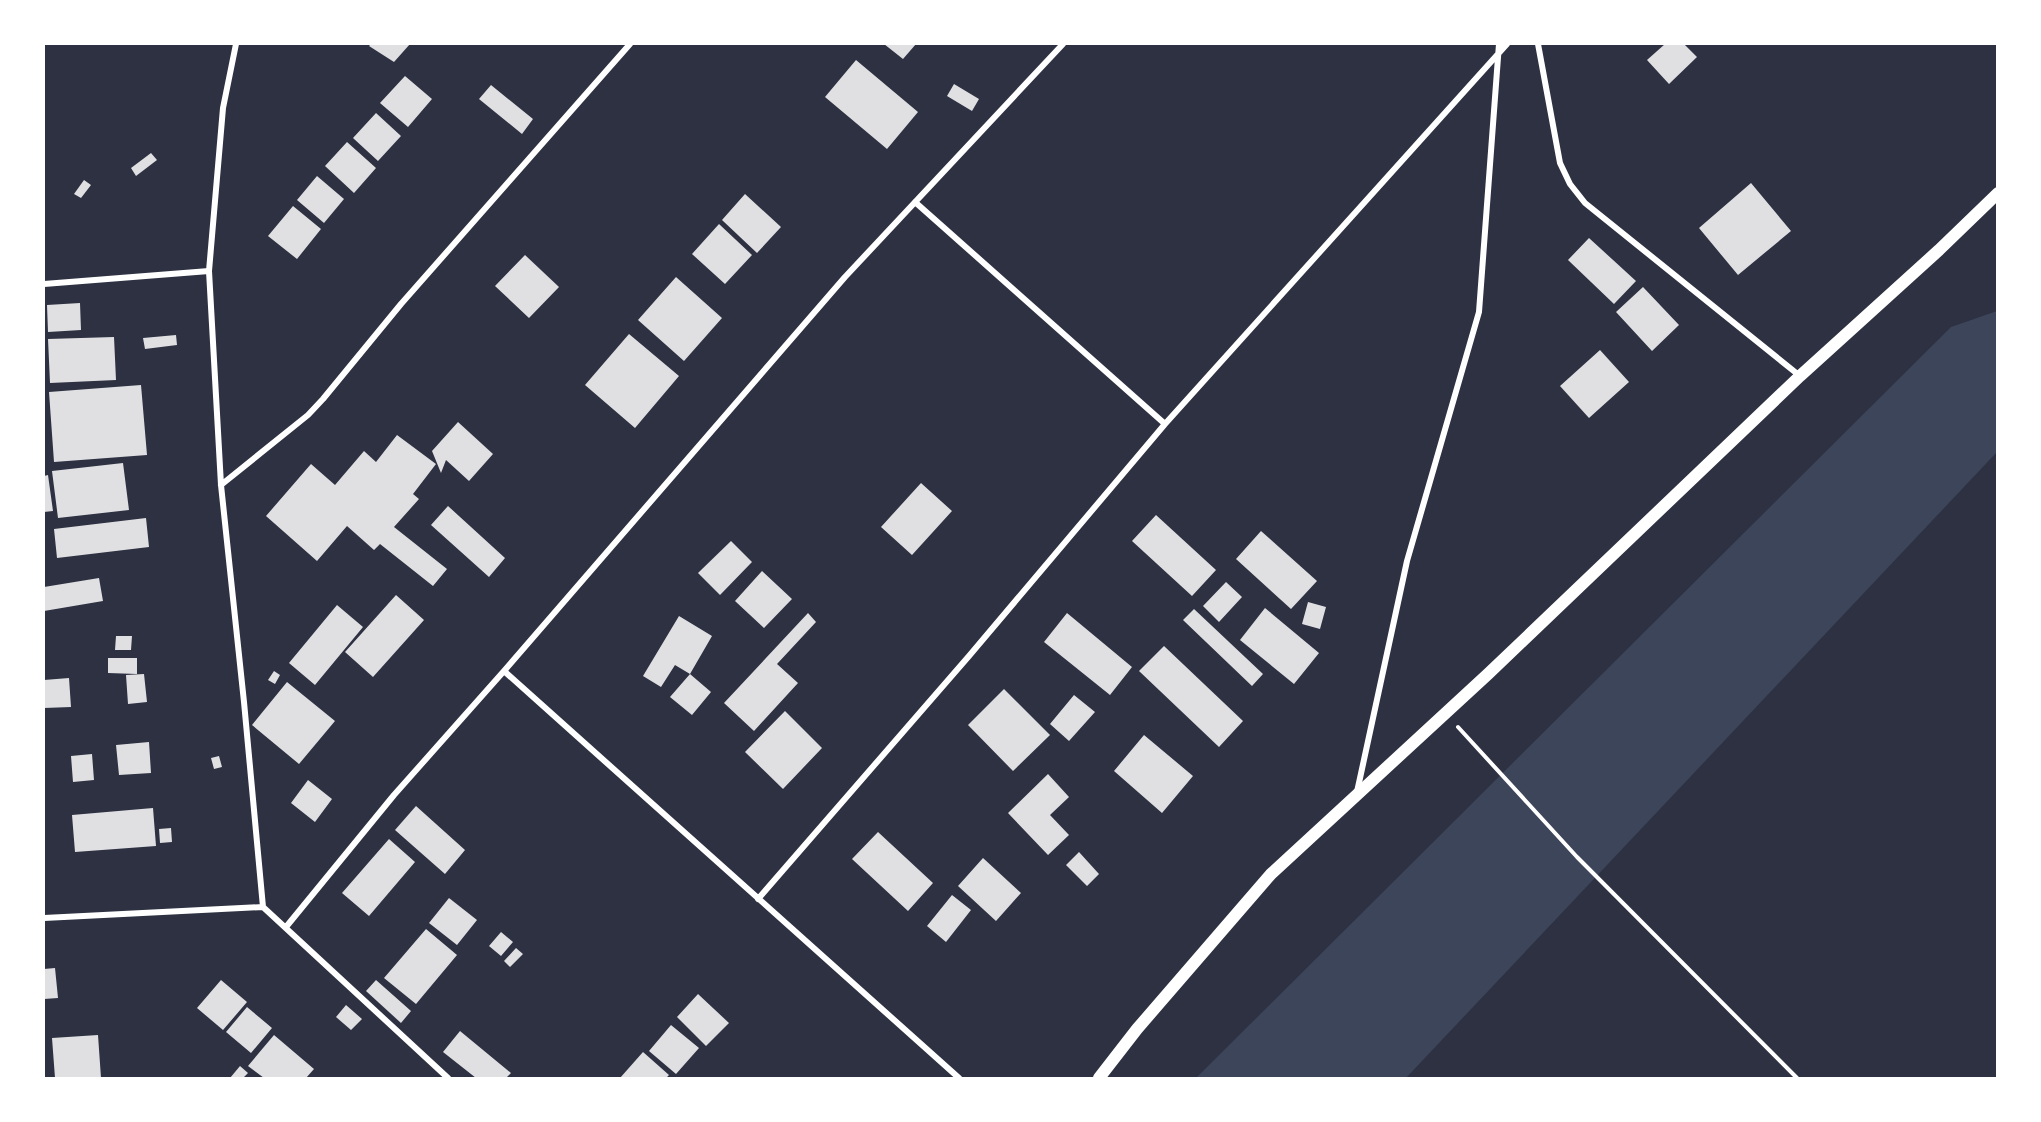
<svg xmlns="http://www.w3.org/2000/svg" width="2041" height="1122" font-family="Montserrat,sans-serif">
	<rect width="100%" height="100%" fill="#2d3142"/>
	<path fill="#3c4559" d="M 1997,311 L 1997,452 L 1406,1078 L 1196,1078 L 1951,327 Z"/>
	<path fill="#e0e0e3" d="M 371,44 L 410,44 L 394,62 L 369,46 Z
		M 884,44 L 916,44 L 903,59 Z
		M 1665,44 L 1684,44 L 1697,57 L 1669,84 L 1647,60 Z
		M 856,60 L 918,112 L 887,149 L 825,97 Z
		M 405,76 L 432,99 L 408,127 L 380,103 Z
		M 954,84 L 979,99 L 972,111 L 947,96 Z
		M 491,85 L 533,119 L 522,134 L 479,99 Z
		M 376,113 L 401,136 L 378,161 L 353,138 Z
		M 347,142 L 376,168 L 354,193 L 325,166 Z
		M 151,153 L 157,160 L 136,176 L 131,168 Z
		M 317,176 L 344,199 L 324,223 L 297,200 Z
		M 84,180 L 91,185 L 81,198 L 74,194 Z
		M 1751,183 L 1791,231 L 1738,275 L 1699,228 Z
		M 745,194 L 781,227 L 757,253 L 722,220 Z
		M 293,206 L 321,229 L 297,259 L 268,236 Z
		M 719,224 L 752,255 L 725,284 L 692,254 Z
		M 1589,238 L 1636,281 L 1614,304 L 1568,260 Z
		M 525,255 L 559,287 L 529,318 L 495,286 Z
		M 676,277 L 722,318 L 684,361 L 638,320 Z
		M 1643,287 L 1679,325 L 1652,351 L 1616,312 Z
		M 80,303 L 81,330 L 48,332 L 47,305 Z
		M 629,334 L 679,376 L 635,428 L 585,385 Z
		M 176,335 L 177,345 L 145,349 L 143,338 Z
		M 114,337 L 116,380 L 50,383 L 48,339 Z
		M 1600,350 L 1629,382 L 1589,418 L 1560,386 Z
		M 141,385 L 147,455 L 54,462 L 49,392 Z
		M 458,422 L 493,454 L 469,481 L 446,460 L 441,473 L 432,451 Z
		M 397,435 L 436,464 L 413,494 L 419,499 L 394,527 L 447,569 L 433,586 L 380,544 L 374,550 L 347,526 L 317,561 L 266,516 L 311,464 L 335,485 L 364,451 L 376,462 Z
		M 123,463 L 129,510 L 58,518 L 52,471 Z
		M 48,475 L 53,511 L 44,512 L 44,476 Z
		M 921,483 L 952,511 L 912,555 L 881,527 Z
		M 448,506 L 505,558 L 489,577 L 431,525 Z
		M 1156,515 L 1216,570 L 1192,596 L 1132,541 Z
		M 146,518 L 149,547 L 57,558 L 54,529 Z
		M 1261,531 L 1317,581 L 1291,609 L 1236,559 Z
		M 731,541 L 752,562 L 720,595 L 698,573 Z
		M 762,571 L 792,599 L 764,628 L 735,601 Z
		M 99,578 L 103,601 L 44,611 L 44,587 Z
		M 1226,582 L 1242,597 L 1219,622 L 1203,606 Z
		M 396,595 L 424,620 L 373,677 L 345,652 Z
		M 1308,602 L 1326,607 L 1320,629 L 1302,624 Z
		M 337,605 L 363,627 L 315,685 L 289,663 Z
		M 1265,608 L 1319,653 L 1294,684 L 1240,640 Z
		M 1194,609 L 1263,674 L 1252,686 L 1183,620 Z
		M 808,613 L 816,622 L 777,664 L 798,683 L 754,731 L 724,703 Z
		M 1067,613 L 1132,667 L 1110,695 L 1044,642 Z
		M 679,616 L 712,636 L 690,674 L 675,665 L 661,687 L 643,676 Z
		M 116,636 L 132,636 L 131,650 L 115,650 Z
		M 1164,646 L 1243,721 L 1219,747 L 1139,671 Z
		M 108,658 L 137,658 L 137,674 L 108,673 Z
		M 274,671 L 280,675 L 275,684 L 268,680 Z
		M 144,674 L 147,702 L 128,704 L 126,675 Z
		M 690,674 L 711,692 L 692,715 L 670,697 Z
		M 69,678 L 71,707 L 44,708 L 44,680 Z
		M 287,682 L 335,721 L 299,764 L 252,725 Z
		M 1004,689 L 1050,735 L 1013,771 L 968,725 Z
		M 1074,695 L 1095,712 L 1069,741 L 1050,724 Z
		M 785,711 L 822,748 L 783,789 L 745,752 Z
		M 1144,735 L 1193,776 L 1162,813 L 1114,771 Z
		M 149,742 L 151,773 L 119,775 L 116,745 Z
		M 92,754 L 94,780 L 73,782 L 71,756 Z
		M 219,756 L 222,767 L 214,769 L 211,758 Z
		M 1048,774 L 1069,797 L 1050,815 L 1069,835 L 1048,855 L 1008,813 Z
		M 308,780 L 332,799 L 315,822 L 291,803 Z
		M 416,806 L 465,850 L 445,874 L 395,830 Z
		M 153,808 L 156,846 L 75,852 L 72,815 Z
		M 171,828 L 172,842 L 160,843 L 159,829 Z
		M 878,832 L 933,883 L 908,911 L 852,859 Z
		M 389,839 L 415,862 L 369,916 L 342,893 Z
		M 1079,852 L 1099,874 L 1087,886 L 1066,865 Z
		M 983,858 L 1021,893 L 996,921 L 958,886 Z
		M 952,895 L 971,910 L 946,942 L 927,926 Z
		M 449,898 L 477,920 L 457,945 L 429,923 Z
		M 426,929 L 457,955 L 416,1004 L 384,978 Z
		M 501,932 L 513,942 L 501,956 L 489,946 Z
		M 516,948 L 523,954 L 510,967 L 504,961 Z
		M 55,968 L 58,998 L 44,999 L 44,969 Z
		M 221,980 L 247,1002 L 223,1030 L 197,1008 Z
		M 376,980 L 411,1011 L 401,1023 L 366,991 Z
		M 698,994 L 729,1023 L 706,1046 L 677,1017 Z
		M 346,1005 L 362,1019 L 351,1030 L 336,1017 Z
		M 247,1007 L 272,1028 L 251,1053 L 226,1032 Z
		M 671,1025 L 699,1048 L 676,1074 L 649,1051 Z
		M 460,1031 L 511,1073 L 506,1078 L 476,1078 L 443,1052 Z
		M 98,1035 L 101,1078 L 55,1078 L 52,1038 Z
		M 274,1035 L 314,1069 L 306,1078 L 264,1078 L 248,1066 Z
		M 643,1052 L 669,1075 L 666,1078 L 620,1078 Z
		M 240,1066 L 248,1073 L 243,1078 L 230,1078 Z"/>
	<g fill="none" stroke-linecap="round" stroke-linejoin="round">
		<path stroke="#fff" stroke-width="4" d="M 1458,727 L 1577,857 L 1797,1078"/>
		<path stroke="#fff" stroke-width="6" d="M 236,44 L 223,108 L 209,271 L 221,485 L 244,702 L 263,907 L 448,1078
			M 1538,44 L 1560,163 L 1570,184 L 1585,203 L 1800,376
			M 915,202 L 1165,424
			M 44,284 L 209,271
			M 221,485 L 308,415 L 323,399 L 401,304 L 630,44
			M 504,671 L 959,1078
			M 1357,792 L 1407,561 L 1479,312 L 1499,44
			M 758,899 L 969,656 L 1165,424 L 1507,44
			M 44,918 L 263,907
			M 286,927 L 394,795 L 504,671 L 845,277 L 1063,44"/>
		<path stroke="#fff" stroke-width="12" d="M 1099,1078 L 1137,1029 L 1271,874 L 1488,674 L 1800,376 L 1939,250 L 1998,193"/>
	</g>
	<rect width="2041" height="1122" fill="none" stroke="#ffffff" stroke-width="90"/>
</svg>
